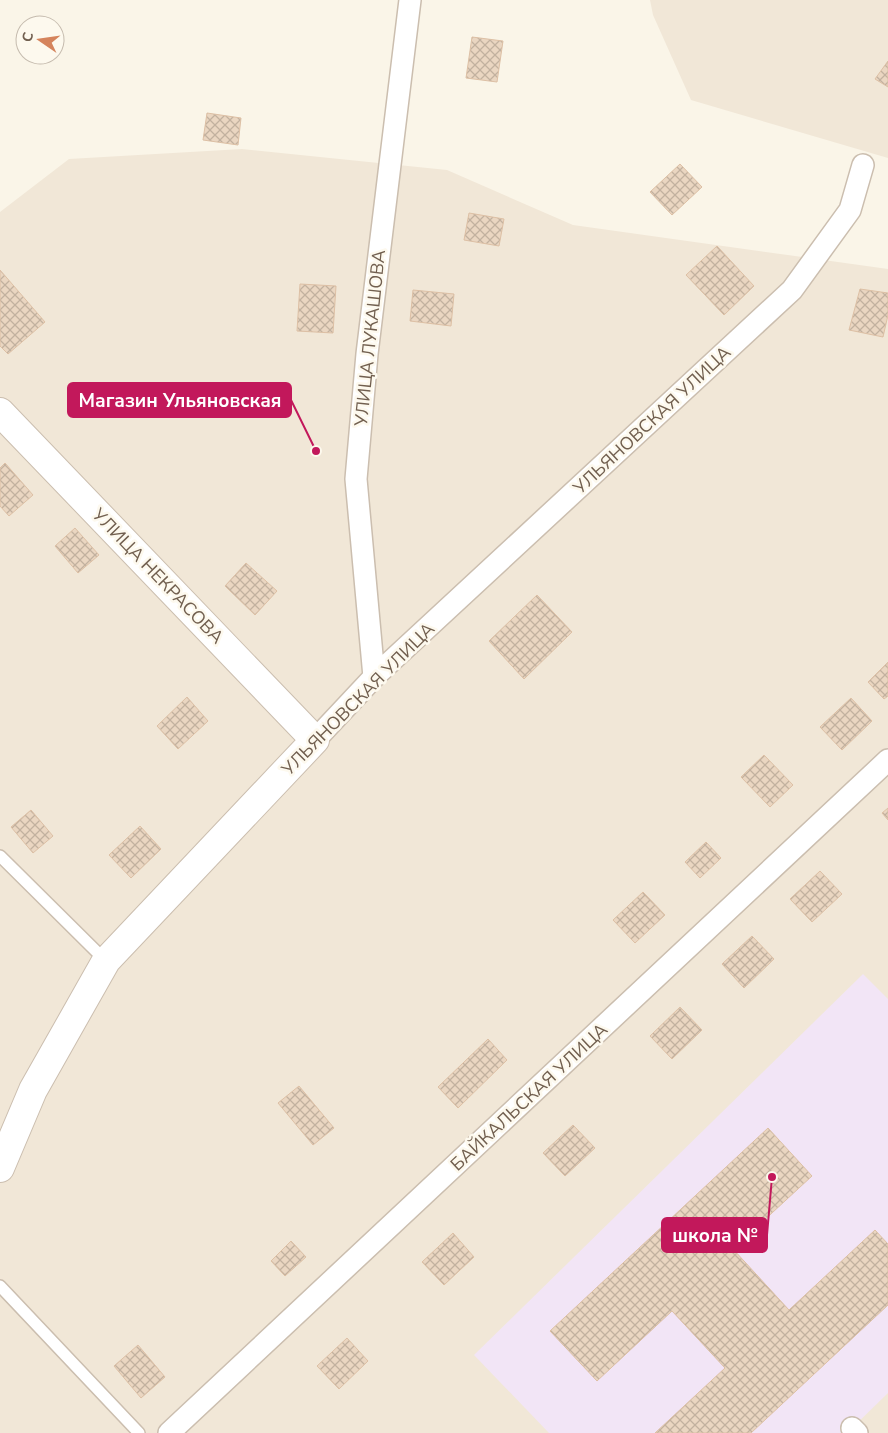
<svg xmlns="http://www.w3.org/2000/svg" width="888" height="1433" font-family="'Nunito Sans',sans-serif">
	<defs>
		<pattern id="building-cross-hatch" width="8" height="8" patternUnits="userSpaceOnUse" patternTransform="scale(1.25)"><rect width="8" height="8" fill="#ead6c1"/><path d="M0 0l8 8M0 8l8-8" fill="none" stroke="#c2b19f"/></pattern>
	</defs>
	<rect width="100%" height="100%" fill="#faf5e8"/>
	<path fill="#f1e7d7" d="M 650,0 L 888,0 L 888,158 L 691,100 L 653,15 Z
		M 242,149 L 447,170 L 573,225 L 888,269 L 888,1433 L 0,1433 L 0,212 L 69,159 Z"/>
	<path fill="#f2e5f6" d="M 863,974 L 888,999 L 888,1393 L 847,1433 L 549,1433 L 474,1355 Z"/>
	<path fill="url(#building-cross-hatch)" stroke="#ddc0a5" d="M 472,37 L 503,41 L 497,82 L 466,78 Z
		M 888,61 L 888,87 L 875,79 Z
		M 207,113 L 241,118 L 238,145 L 203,140 Z
		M 680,164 L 702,187 L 672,215 L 650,192 Z
		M 469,213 L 504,219 L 499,246 L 464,240 Z
		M 717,246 L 754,286 L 724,315 L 686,275 Z
		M 0,270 L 45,322 L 8,354 L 0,346 Z
		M 300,284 L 336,286 L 333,333 L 297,331 Z
		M 860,289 L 888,293 L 888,315 L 883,337 L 849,330 Z
		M 413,290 L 454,294 L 451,326 L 410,321 Z
		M 5,463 L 33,495 L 9,516 L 0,506 L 0,468 Z
		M 75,528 L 99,555 L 78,573 L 55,546 Z
		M 246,563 L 277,591 L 255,615 L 225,586 Z
		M 537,595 L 572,632 L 524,679 L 489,641 Z
		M 888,662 L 888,696 L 884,699 L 868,682 Z
		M 187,697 L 208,721 L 178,749 L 157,726 Z
		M 851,698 L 872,721 L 842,750 L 820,727 Z
		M 764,755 L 793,785 L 770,807 L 741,777 Z
		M 888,808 L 888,820 L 882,813 Z
		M 31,810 L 53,836 L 33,853 L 11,827 Z
		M 140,826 L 161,849 L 131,878 L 109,855 Z
		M 706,842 L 721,858 L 700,878 L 685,862 Z
		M 820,871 L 842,894 L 812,922 L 790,899 Z
		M 643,892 L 665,915 L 635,943 L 613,920 Z
		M 752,936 L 774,959 L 744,988 L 722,964 Z
		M 680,1007 L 702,1030 L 672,1059 L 650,1036 Z
		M 488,1039 L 507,1060 L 458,1108 L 438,1087 Z
		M 299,1086 L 334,1128 L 313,1145 L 278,1103 Z
		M 573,1125 L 595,1148 L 565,1176 L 543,1153 Z
		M 768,1128 L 812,1176 L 733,1249 L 789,1310 L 875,1230 L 888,1244 L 888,1305 L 751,1433 L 655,1433 L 725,1368 L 672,1311 L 597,1381 L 550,1331 Z
		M 453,1233 L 474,1257 L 444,1285 L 422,1262 Z
		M 291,1241 L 306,1257 L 285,1276 L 271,1261 Z
		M 347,1338 L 368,1361 L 339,1389 L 317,1366 Z
		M 138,1345 L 165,1377 L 141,1398 L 114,1366 Z"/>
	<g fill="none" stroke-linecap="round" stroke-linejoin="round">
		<defs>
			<path id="service" d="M 0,856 L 106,961
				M 0,1286 L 139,1433"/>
			<path id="minor" d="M 374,677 L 356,479 L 367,354 L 410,0
				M 315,740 L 374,677 L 792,290 L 850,210 L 863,165
				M 852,1428 L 857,1433
				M 169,1433 L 888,760"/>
			<path id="tertiary" d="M 0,412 L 315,740 L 106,961 L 33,1090 L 0,1168"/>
		</defs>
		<use href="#service" stroke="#cbbeaf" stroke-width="14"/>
		<use href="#minor" stroke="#cbbeaf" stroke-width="24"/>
		<use href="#tertiary" stroke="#cbbeaf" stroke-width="30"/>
		<use href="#service" stroke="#fff" stroke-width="11"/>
		<use href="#minor" stroke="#fff" stroke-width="21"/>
		<use href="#tertiary" stroke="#fff" stroke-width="28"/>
	</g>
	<g text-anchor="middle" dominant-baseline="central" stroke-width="5" stroke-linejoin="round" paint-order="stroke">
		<g font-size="18" fill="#715f4f" stroke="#fdf9ee">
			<text transform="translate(370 338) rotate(-84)">УЛИЦА ЛУКАШОВА</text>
			<text transform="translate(652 420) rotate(-43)">УЛЬЯНОВСКАЯ УЛИЦА</text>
			<text transform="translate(158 576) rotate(46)">УЛИЦА НЕКРАСОВА</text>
			<text transform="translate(358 699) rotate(-45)">УЛЬЯНОВСКАЯ УЛИЦА</text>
			<text transform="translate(529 1097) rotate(-43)">БАЙКАЛЬСКАЯ УЛИЦА</text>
		</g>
	</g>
	<path fill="none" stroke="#c2185b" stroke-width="2" d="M316 451L291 400M772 1177L767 1235"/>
	<g fill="#c2185b" stroke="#fdf9ee" stroke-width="2">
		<circle cx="316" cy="451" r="5"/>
		<circle cx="772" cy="1177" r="5"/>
	</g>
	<g fill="#c2185b" stroke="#c2185b" stroke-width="2">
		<rect x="68" y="383" width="223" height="34" rx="5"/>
		<rect x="662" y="1218" width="105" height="34" rx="5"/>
	</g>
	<g font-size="19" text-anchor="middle" font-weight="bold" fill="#fff">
		<text x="180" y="407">Магазин Ульяновская</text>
		<text x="715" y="1242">школа №</text>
	</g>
	<g transform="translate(40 40) rotate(283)"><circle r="24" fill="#fdf9ee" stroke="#c5bbae"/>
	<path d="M0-4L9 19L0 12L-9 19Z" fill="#d5845c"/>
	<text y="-8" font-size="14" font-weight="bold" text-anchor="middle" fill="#715f4f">С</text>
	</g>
</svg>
